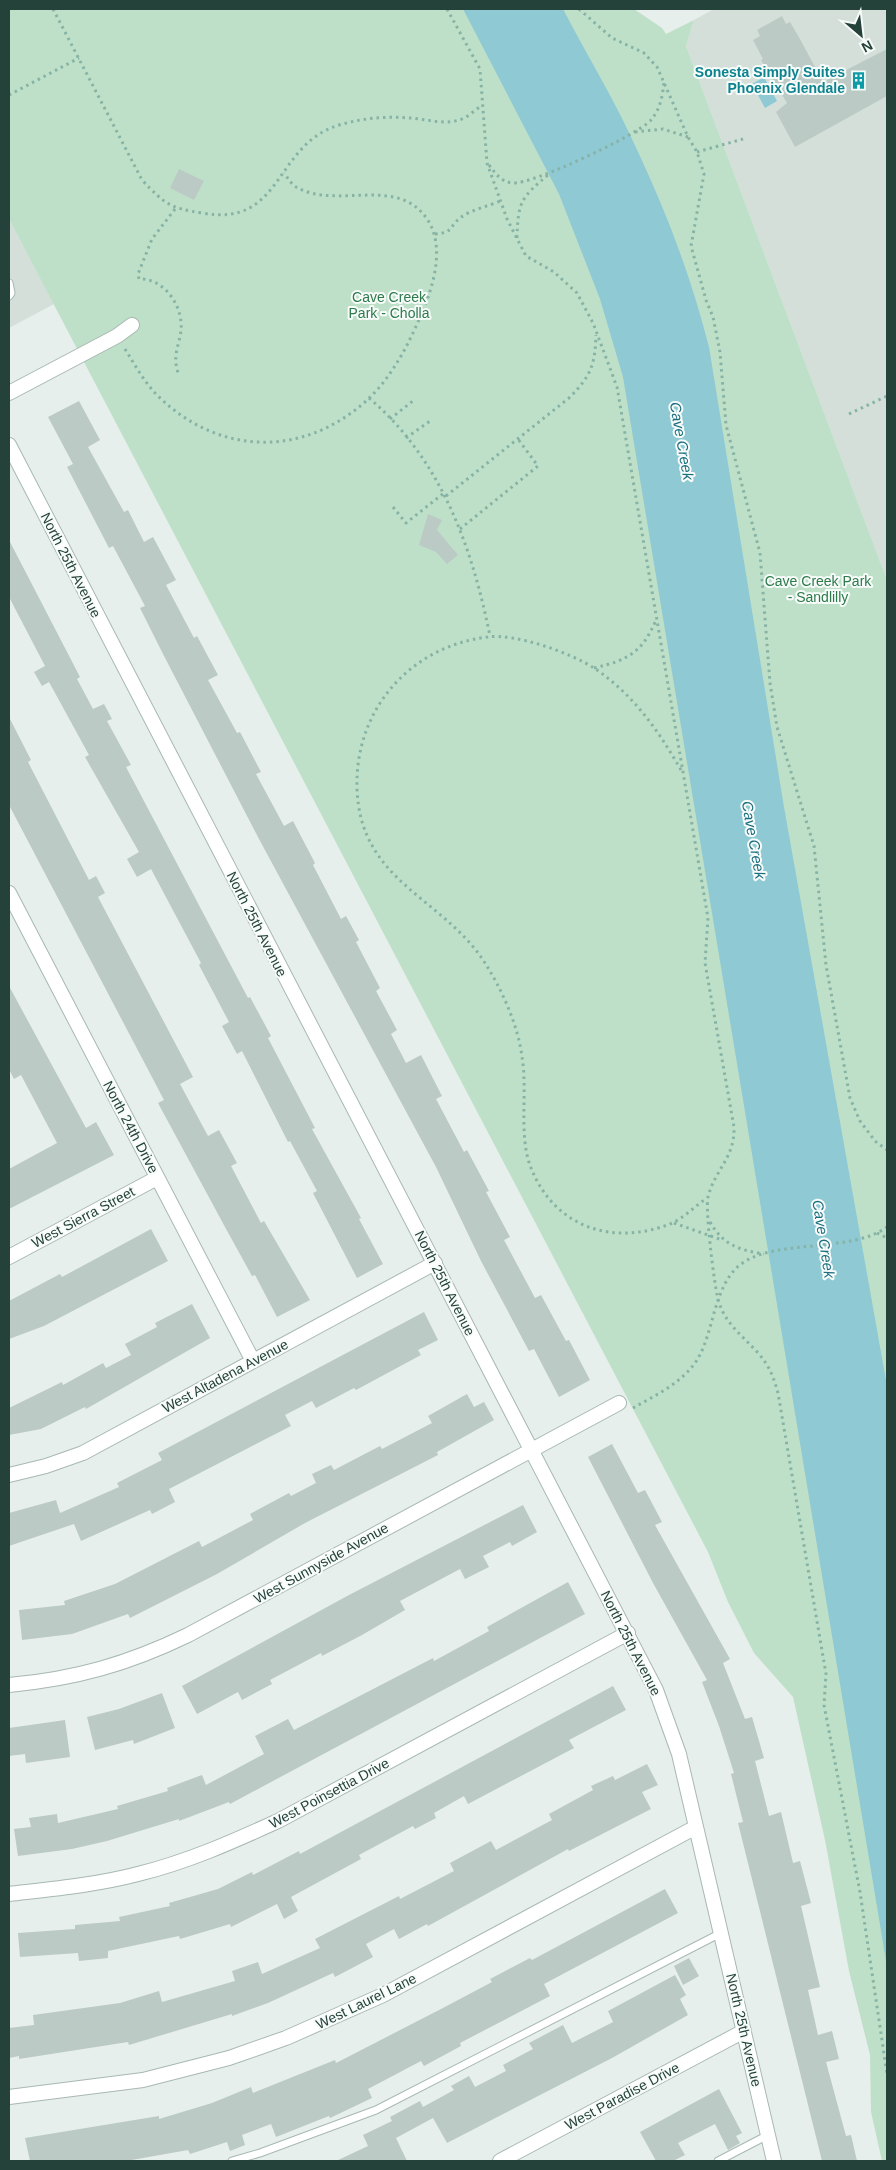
<svg xmlns="http://www.w3.org/2000/svg" width="896" height="2170" font-family="Helvetica,sans-serif">
	<rect width="100%" height="100%" fill="#e6efeb"/>
	<path fill="#d4dfda" d="M 714,9 L 887,9 L 887,580 L 686,46 L 694,20 Z
		M 9,219 L 54,304 L 9,328 Z"/>
	<path fill="#bfe0c8" d="M 9,9 L 634,9 L 662,28 L 666,34 L 694,20 L 686,46 L 887,580 L 887,2161 L 882,2161 L 871,2112 L 870,2055 L 849,1971 L 825,1840 L 793,1697 L 754,1653 L 728,1602 L 708,1552 L 9,219 Z"/>
	<path fill="#8ec9d4" d="M 463,9 L 563,9 C 588,57 617,104 639,154 C 668,216 692,280 709,347 L 784,807 L 887,1386 L 887,1967 L 623,377 L 600,299 L 559,194 Z
		M 764,77 L 777,101 L 765,108 L 752,84 Z"/>
	<path fill="#bbcac4" d="M 782,16 L 786,24 L 790,22 L 800,39 L 823,82 L 887,49 L 887,96 L 795,147 L 776,112 L 787,103 L 761,60 L 763,59 L 753,40 L 760,36 L 757,30 Z
		M 179,169 L 204,181 L 194,200 L 170,188 Z
		M 79,401 L 100,440 L 88,447 L 124,512 L 128,510 L 144,542 L 153,537 L 176,580 L 166,585 L 194,638 L 197,636 L 218,675 L 208,680 L 237,733 L 240,732 L 261,772 L 256,774 L 284,826 L 293,821 L 315,863 L 313,865 L 341,919 L 346,916 L 359,940 L 356,942 L 380,988 L 376,991 L 397,1030 L 391,1034 L 406,1063 L 421,1055 L 442,1096 L 436,1099 L 464,1152 L 467,1150 L 489,1191 L 486,1192 L 510,1237 L 504,1240 L 535,1298 L 541,1295 L 566,1341 L 569,1340 L 590,1380 L 559,1397 L 534,1349 L 529,1351 L 481,1261 L 436,1167 L 259,839 L 163,654 L 140,608 L 145,606 L 113,546 L 109,548 L 67,467 L 73,464 L 48,417 Z
		M 428,514 L 442,520 L 437,530 L 458,555 L 447,564 L 436,552 L 419,545 Z
		M 9,540 L 80,677 L 77,679 L 93,709 L 104,704 L 112,719 L 107,721 L 131,765 L 126,767 L 248,998 L 250,997 L 271,1036 L 268,1038 L 315,1128 L 312,1129 L 361,1218 L 359,1219 L 383,1264 L 357,1278 L 313,1193 L 317,1191 L 290,1141 L 288,1142 L 242,1051 L 237,1054 L 222,1026 L 229,1022 L 199,965 L 201,963 L 151,869 L 137,877 L 127,859 L 139,852 L 85,757 L 89,755 L 49,682 L 42,686 L 34,672 L 45,666 L 9,597 Z
		M 9,717 L 31,760 L 28,762 L 89,880 L 96,876 L 105,893 L 98,897 L 193,1077 L 180,1084 L 208,1136 L 219,1130 L 237,1163 L 231,1166 L 261,1223 L 264,1221 L 310,1300 L 277,1317 L 255,1275 L 252,1276 L 225,1227 L 158,1103 L 164,1100 L 9,805 Z
		M 9,986 L 86,1128 L 96,1122 L 114,1155 L 9,1209 L 9,1169 L 57,1143 L 21,1075 L 14,1079 L 9,1069 Z
		M 151,1229 L 168,1261 L 44,1326 L 9,1339 L 9,1301 L 60,1274 L 62,1277 Z
		M 192,1304 L 210,1338 L 86,1409 L 85,1407 L 41,1429 L 9,1435 L 9,1408 L 62,1382 L 63,1385 L 103,1363 L 106,1368 L 131,1355 L 125,1344 L 157,1327 L 155,1323 Z
		M 424,1312 L 438,1340 L 418,1350 L 421,1355 L 356,1390 L 354,1388 L 316,1408 L 312,1401 L 285,1415 L 291,1426 L 169,1489 L 175,1502 L 152,1514 L 150,1510 L 81,1541 L 74,1524 L 9,1546 L 9,1513 L 56,1500 L 60,1513 L 119,1487 L 117,1483 L 162,1460 L 158,1453 Z
		M 467,1394 L 474,1407 L 484,1402 L 494,1420 L 437,1452 L 438,1455 L 305,1523 L 217,1574 L 130,1618 L 128,1614 L 72,1634 L 22,1640 L 19,1610 L 65,1605 L 64,1601 L 115,1584 L 199,1541 L 202,1547 L 253,1520 L 250,1514 L 289,1493 L 291,1496 L 316,1483 L 312,1474 L 331,1465 L 334,1470 L 380,1446 L 382,1449 L 432,1423 L 428,1416 Z
		M 612,1444 L 638,1493 L 645,1490 L 662,1522 L 655,1525 L 730,1659 L 723,1663 L 745,1719 L 752,1717 L 764,1758 L 755,1761 L 769,1816 L 781,1812 L 793,1863 L 800,1861 L 811,1903 L 801,1906 L 820,1987 L 808,1990 L 818,2035 L 832,2031 L 839,2059 L 826,2062 L 846,2136 L 851,2135 L 857,2161 L 822,2161 L 738,1823 L 743,1822 L 731,1774 L 734,1773 L 719,1726 L 702,1682 L 707,1680 L 653,1583 L 588,1457 Z
		M 523,1505 L 537,1532 L 512,1546 L 510,1542 L 483,1556 L 489,1567 L 465,1579 L 460,1569 L 400,1601 L 405,1610 L 362,1635 L 322,1656 L 321,1653 L 270,1680 L 272,1684 L 242,1700 L 238,1692 L 197,1714 L 182,1686 L 349,1595 Z
		M 568,1582 L 585,1614 L 230,1804 L 229,1802 L 179,1821 L 179,1819 L 107,1841 L 72,1849 L 18,1856 L 14,1829 L 31,1827 L 29,1818 L 57,1814 L 58,1823 L 118,1809 L 117,1806 L 168,1791 L 167,1788 L 202,1775 L 206,1785 L 264,1754 L 255,1736 L 288,1719 L 294,1730 L 433,1658 L 434,1661 L 489,1631 L 487,1627 Z
		M 613,1686 L 626,1710 L 569,1740 L 574,1748 L 468,1804 L 464,1796 L 434,1813 L 436,1818 L 415,1829 L 413,1826 L 359,1855 L 361,1859 L 291,1897 L 298,1911 L 284,1919 L 277,1904 L 231,1927 L 230,1924 L 180,1939 L 179,1936 L 108,1951 L 108,1958 L 79,1961 L 78,1953 L 20,1957 L 18,1933 L 75,1929 L 75,1925 L 120,1921 L 119,1917 L 170,1906 L 169,1903 L 218,1889 L 252,1872 L 253,1875 L 299,1851 L 300,1854 Z
		M 162,1693 L 175,1728 L 134,1744 L 133,1740 L 95,1750 L 87,1717 L 119,1709 Z
		M 65,1720 L 70,1757 L 26,1763 L 25,1754 L 9,1756 L 9,1728 Z
		M 647,1764 L 658,1785 L 642,1792 L 651,1809 L 569,1851 L 568,1849 L 428,1926 L 427,1924 L 399,1939 L 394,1929 L 366,1944 L 373,1957 L 335,1977 L 333,1973 L 268,2003 L 232,2016 L 232,2014 L 129,2045 L 128,2042 L 19,2059 L 19,2056 L 9,2058 L 9,2028 L 34,2025 L 33,2015 L 120,2003 L 159,1991 L 162,2002 L 235,1981 L 232,1971 L 258,1962 L 262,1974 L 320,1948 L 315,1939 L 399,1896 L 400,1899 L 454,1871 L 450,1863 L 491,1841 L 496,1850 L 552,1820 L 549,1814 L 593,1790 L 591,1786 L 613,1776 L 615,1780 Z
		M 665,1889 L 678,1913 L 544,1984 L 550,1996 L 460,2043 L 461,2046 L 424,2066 L 421,2061 L 368,2089 L 372,2098 L 330,2118 L 329,2116 L 276,2137 L 271,2124 L 242,2135 L 245,2145 L 230,2151 L 227,2142 L 190,2154 L 188,2150 L 126,2161 L 30,2161 L 25,2138 L 159,2116 L 159,2119 L 212,2103 L 251,2087 L 253,2093 L 335,2060 L 336,2063 L 441,2009 L 492,1982 L 490,1979 L 530,1958 L 532,1960 Z
		M 689,1958 L 699,1976 L 683,1985 L 674,1966 Z
		M 675,1975 L 686,1995 L 680,1999 L 688,2015 L 612,2058 L 447,2143 L 433,2118 L 396,2138 L 407,2161 L 336,2161 L 368,2146 L 363,2135 L 392,2121 L 390,2117 L 420,2101 L 423,2107 L 454,2090 L 451,2086 L 469,2076 L 475,2087 L 506,2071 L 503,2065 L 533,2049 L 529,2043 L 563,2025 L 572,2043 L 613,2022 L 608,2011 Z
		M 719,2089 L 742,2133 L 736,2136 L 740,2143 L 728,2150 L 715,2124 L 678,2143 L 685,2155 L 673,2161 L 656,2161 L 640,2132 Z"/>
	<g fill="none" stroke-linecap="round" stroke-linejoin="round">
		<defs>
			<path id="service" d="M 9,283 L 11,293 L 9,296
				M 232,2161 L 260,2153 L 376,2110 L 721,1933
				M 718,2161 L 768,2135"/>
			<path id="minor" d="M 9,393 L 117,336 L 132,325
				M 9,445 L 656,1690 L 679,1754 L 774,2161
				M 9,893 L 253,1361
				M 9,1257 L 157,1178
				M 9,1475 L 46,1466 L 83,1453 L 435,1263
				M 9,1685 C 75,1679 128,1664 188,1635 L 619,1403
				M 9,1894 C 52,1889 96,1885 138,1874 C 187,1862 232,1842 278,1821 L 628,1633
				M 9,2097 L 143,2080 L 229,2058 L 286,2038 L 383,1995 L 696,1827
				M 500,2161 L 744,2031"/>
		</defs>
		<use href="#service" stroke="#a8b8b2" stroke-width="9"/>
		<use href="#minor" stroke="#a8b8b2" stroke-width="16"/>
		<path stroke="#86b3a5" stroke-width="3" stroke-dasharray="2.5 4" stroke-linecap="butt" d="M 53,9 L 142,180 C 165,204 169,208 202,213 C 284,228 273,145 339,125 C 363,118 386,116 410,118 C 426,119 443,125 459,120 C 467,118 475,110 481,106
			M 447,9 L 480,69 L 487,163 L 507,219 L 526,256 L 554,272 L 577,293 L 593,323 L 617,387 L 708,918 L 705,963 L 734,1127 C 735,1158 715,1169 708,1197 C 705,1210 714,1283 718,1299 C 724,1323 742,1335 758,1353 C 769,1365 774,1378 778,1393 L 826,1674 L 824,1705 L 860,1892 L 887,2074
			M 579,9 L 612,38 L 644,53 L 657,67 L 688,137 L 697,152 L 704,174 L 691,246 L 706,300 L 713,317 L 720,352 L 726,425 L 760,553 L 770,683 L 777,727 L 814,846 L 826,965 L 850,1098 L 860,1121 L 875,1141 L 887,1150
			M 9,95 L 79,58
			M 635,132 L 663,129 L 688,137
			M 697,152 L 743,139
			M 489,165 C 496,174 501,182 513,183 C 531,185 638,135 651,120 C 660,110 663,95 664,81
			M 175,209 L 152,239 L 138,274 L 139,279 C 161,278 179,300 181,322 C 183,341 170,353 179,375
			M 435,234 C 453,233 449,227 460,218 C 470,210 489,206 500,201
			M 517,238 C 518,201 521,198 549,174
			M 125,349 C 135,365 144,382 158,396 C 218,455 301,458 365,402 C 392,378 410,342 423,310 C 434,284 444,248 429,222 C 399,173 338,211 296,187 C 291,184 288,178 284,173
			M 369,398 C 441,459 472,547 490,636
			M 849,414 L 887,396
			M 390,419 L 414,400
			M 406,438 L 430,421
			M 446,496 L 569,398 C 591,376 595,365 596,335
			M 393,507 L 406,523 L 444,493
			M 460,529 L 538,466 L 518,439
			M 594,668 C 628,660 642,653 656,620
			M 681,770 C 658,730 633,694 594,668 C 571,653 515,633 488,637 C 410,646 355,710 357,787 C 359,882 443,897 485,963 C 502,990 518,1025 522,1057 C 528,1091 518,1136 531,1168 C 555,1228 613,1246 670,1224 C 684,1218 695,1206 707,1198
			M 710,1222 C 723,1245 739,1250 764,1254
			M 674,1223 L 722,1240
			M 877,1233 L 887,1238
			M 633,1408 C 656,1395 682,1383 697,1360 C 715,1331 713,1282 744,1262 C 780,1239 851,1253 887,1227"/>
		<use href="#service" stroke="#fff" stroke-width="7"/>
		<use href="#minor" stroke="#fff" stroke-width="14"/>
	</g>
	<defs>
		<symbol id="building-bare" viewBox="-9 -9 18 18"><path d="M-4-6H4V6H1V3H-1V6H-4ZM-2.5-4.3h1.7v1.8h-1.7ZM.8-4.3h1.7v1.8H.8ZM-2.5-1h1.7V.8h-1.7ZM.8-1h1.7V.8H.8Z" fill="#0f9aa8" stroke="#f7fbf9" stroke-width="2.5" paint-order="stroke"/></symbol>
	</defs>
	<g fill-rule="evenodd">
		<use href="#building-bare" x="846" y="68" width="25" height="25"/>
	</g>
	<g text-anchor="middle" dominant-baseline="central" stroke-width="4" stroke-linejoin="round" paint-order="stroke">
		<g font-size="14" font-weight="bold" fill="#0d838f" stroke="#f7fbf9" text-anchor="end">
			<text x="845" y="72">Sonesta Simply Suites<tspan x="845" dy="16">Phoenix Glendale</tspan></text>
		</g>
		<g font-size="14" fill="#2d7a4b" stroke="#f7fbf9">
			<text x="389" y="297">Cave Creek<tspan x="389" dy="16">Park - Cholla</tspan></text>
			<text x="818" y="581">Cave Creek Park<tspan x="818" dy="16">- Sandlilly</tspan></text>
		</g>
		<g font-size="14" fill="#24423a" stroke="#f7fbf9">
			<text transform="translate(71 565) rotate(63)">North 25th Avenue</text>
			<text transform="translate(257 924) rotate(63)">North 25th Avenue</text>
			<text transform="translate(131 1127) rotate(62)">North 24th Drive</text>
			<text transform="translate(83 1217) rotate(-28)">West Sierra Street</text>
			<text transform="translate(445 1283) rotate(63)">North 25th Avenue</text>
			<text transform="translate(225 1376) rotate(-28)">West Altadena Avenue</text>
			<text transform="translate(321 1563) rotate(-29)">West Sunnyside Avenue</text>
			<text transform="translate(631 1643) rotate(63)">North 25th Avenue</text>
			<text transform="translate(329 1793) rotate(-28)">West Poinsettia Drive</text>
			<text transform="translate(366 2001) rotate(-26)">West Laurel Lane</text>
			<text transform="translate(744 2030) rotate(77)">North 25th Avenue</text>
			<text transform="translate(622 2096) rotate(-28)">West Paradise Drive</text>
		</g>
		<g font-size="15" font-style="italic" fill="#1c6f80" stroke="#f7fbf9">
			<text transform="translate(682 441) rotate(80)">Cave Creek</text>
			<text transform="translate(754 840) rotate(80)">Cave Creek</text>
			<text transform="translate(824 1239) rotate(81)">Cave Creek</text>
		</g>
	</g>
	<rect width="896" height="2170" fill="none" stroke="#24423a" stroke-width="20"/>
	<g transform="translate(861 35) rotate(152)" stroke="#f7fbf9" stroke-width="4" paint-order="stroke">
	<path d="M0-4L9 19L0 12L-9 19Z" fill="#24423a"/>
	<text y="-8" font-size="14" font-weight="bold" text-anchor="middle" fill="#24423a">N</text>
	</g>
</svg>
